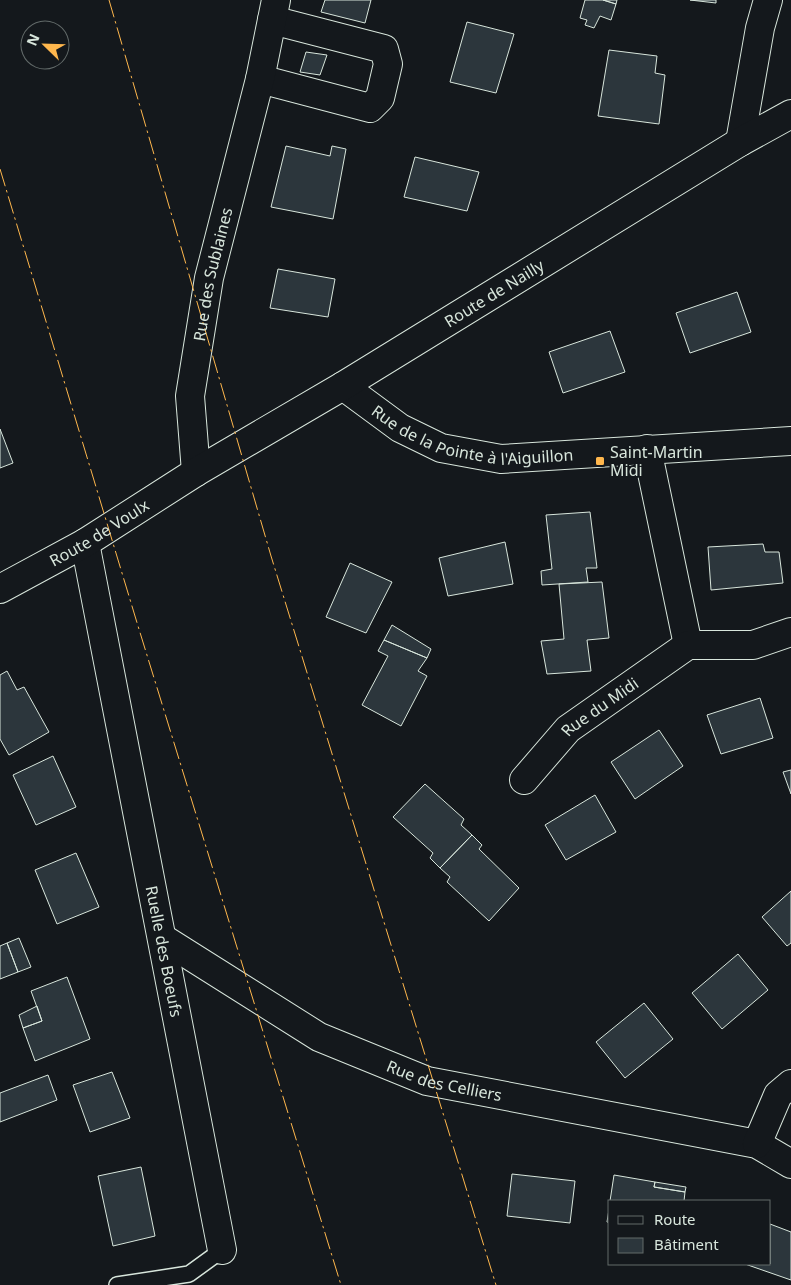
<svg xmlns="http://www.w3.org/2000/svg" width="791" height="1285" font-family="'Noto Sans',sans-serif">
	<rect width="100%" height="100%" fill="#14181c"/>
	<path fill="#2c363c" stroke="#d8e6dc" d="M 325,0 L 371,0 L 365,23 L 321,12 Z
		M 585,0 L 603,0 L 616,4 L 611,20 L 600,16 L 594,28 L 585,25 L 587,20 L 580,18 Z
		M 603,0 L 617,0 L 616,4 Z
		M 690,0 L 716,0 L 716,3 Z
		M 467,22 L 514,34 L 496,93 L 450,82 Z
		M 609,50 L 657,56 L 655,73 L 665,75 L 659,124 L 598,116 Z
		M 306,52 L 327,55 L 320,75 L 300,72 Z
		M 286,146 L 330,156 L 332,146 L 346,149 L 333,219 L 271,207 Z
		M 415,157 L 479,172 L 467,211 L 404,197 Z
		M 278,269 L 335,279 L 328,317 L 270,308 Z
		M 737,292 L 751,332 L 690,353 L 676,313 Z
		M 610,331 L 625,372 L 563,393 L 549,352 Z
		M 0,429 L 13,463 L 0,468 Z
		M 590,512 L 597,568 L 586,568 L 588,582 L 542,585 L 541,571 L 552,569 L 546,515 Z
		M 505,542 L 513,584 L 448,596 L 439,558 Z
		M 763,544 L 765,552 L 779,552 L 783,583 L 711,590 L 708,547 Z
		M 350,563 L 392,582 L 366,633 L 326,617 Z
		M 602,582 L 609,638 L 587,640 L 591,671 L 547,674 L 541,641 L 564,639 L 559,584 Z
		M 392,625 L 431,649 L 427,658 L 384,640 Z
		M 384,640 L 427,658 L 418,671 L 427,676 L 401,726 L 362,705 L 388,656 L 378,651 Z
		M 7,671 L 17,690 L 24,687 L 49,732 L 9,755 L 0,739 L 0,675 Z
		M 760,698 L 773,738 L 721,754 L 707,715 Z
		M 659,730 L 683,766 L 635,799 L 611,762 Z
		M 53,756 L 76,807 L 36,825 L 13,775 Z
		M 791,770 L 791,794 L 783,772 Z
		M 425,784 L 464,819 L 461,825 L 472,835 L 440,868 L 430,858 L 433,853 L 393,817 Z
		M 595,795 L 616,832 L 566,860 L 545,825 Z
		M 472,835 L 482,845 L 479,849 L 519,888 L 489,921 L 447,882 L 450,877 L 440,868 Z
		M 76,853 L 99,907 L 57,924 L 35,870 Z
		M 791,891 L 791,943 L 787,946 L 762,917 Z
		M 19,938 L 31,967 L 18,972 L 7,943 Z
		M 7,943 L 18,972 L 0,979 L 0,946 Z
		M 738,954 L 768,990 L 722,1029 L 692,993 Z
		M 67,977 L 90,1039 L 35,1061 L 23,1028 L 42,1021 L 31,991 Z
		M 644,1003 L 673,1039 L 625,1078 L 596,1042 Z
		M 37,1006 L 42,1021 L 23,1028 L 19,1015 Z
		M 112,1072 L 130,1118 L 90,1132 L 73,1085 Z
		M 48,1075 L 57,1100 L 0,1122 L 0,1093 Z
		M 141,1167 L 155,1236 L 113,1246 L 98,1176 Z
		M 512,1174 L 575,1181 L 570,1223 L 507,1216 Z
		M 614,1175 L 655,1182 L 654,1187 L 685,1192 L 684,1201 L 610,1201 Z
		M 655,1182 L 686,1187 L 685,1192 L 654,1187 Z
		M 610,1203 L 610,1223 L 607,1222 Z
		M 770,1224 L 791,1232 L 791,1280 L 745,1264 L 770,1264 Z"/>
	<g fill="none" stroke-linecap="round" stroke-linejoin="round">
		<defs>
			<path id="lane" d="M 117,1285 L 189,1274 L 222,1250"/>
			<g id="street">
				<path d="M 260,79 L 370,108 L 380,98 L 388,64 L 384,49 L 272,20"/>
				<path d="M 740,142 L 760,28 L 768,0"/>
				<path id="s1" d="M 343,386 L 400,428 L 441,448 L 501,459 L 791,441"/>
				<path d="M 647,449 L 688,645"/>
				<path id="s2" d="M 196,472 L 190,396 L 209,278 L 260,79 L 276,0"/>
				<path id="s3" d="M 85,543 L 222,1250"/>
				<path id="s4" d="M 524,780 L 568,729 L 688,645 L 753,645 L 791,632"/>
				<path id="s5" d="M 162,938 L 319,1037 L 427,1081 L 757,1144 L 791,1164"/>
				<path d="M 757,1144 L 778,1095 L 791,1084"/>
			</g>
			<g id="secondary">
				<path id="s6" d="M 0,589 L 85,543 L 196,472 L 343,386 L 740,142 L 791,114"/>
			</g>
		</defs>
		<use href="#lane" stroke="#d8e6dc" stroke-width="18"/>
		<use href="#street" stroke="#d8e6dc" stroke-width="30"/>
		<use href="#secondary" stroke="#d8e6dc" stroke-width="30"/>
		<use href="#lane" stroke="#14181c" stroke-width="15"/>
		<use href="#street" stroke="#14181c" stroke-width="28"/>
		<use href="#secondary" stroke="#14181c" stroke-width="28"/>
		<path stroke="#ffb74d" stroke-width="1" stroke-dasharray="18 4 2.5 4" stroke-linecap="butt" d="M 109,0 L 271,556 L 496,1285
			M 0,169 L 138,626 L 341,1285"/>
	</g>
	<rect fill="#ffb74d" stroke="#14181c" stroke-width="2" x="595" y="456" width="10" height="10" rx="2.5"/>
	<g text-anchor="middle" dominant-baseline="central" stroke-width="4" stroke-linejoin="round" paint-order="stroke">
		<g font-size="16" fill="#d8e6dc" stroke="#14181c">
			<text stroke="none"><textPath href="#s2" startOffset="200">Rue des Sublaines</textPath></text>
			<text stroke="none"><textPath href="#s6" startOffset="576">Route de Nailly</textPath></text>
			<text stroke="none"><textPath href="#s1" startOffset="144">Rue de la Pointe à l'Aiguillon</textPath></text>
			<text stroke="none"><textPath href="#s6" startOffset="114">Route de Voulx</textPath></text>
			<text stroke="none"><textPath href="#s4" startOffset="106">Rue du Midi</textPath></text>
			<text stroke="none"><textPath href="#s3" startOffset="416">Ruelle des Boeufs</textPath></text>
			<text stroke="none"><textPath href="#s5" startOffset="319">Rue des Celliers</textPath></text>
		</g>
		<g font-size="16" fill="#d8e6dc" stroke="#14181c" text-anchor="start">
			<text x="610" y="452">Saint-Martin<tspan x="610" dy="18">Midi</tspan></text>
		</g>
	</g>
	<rect x="608" y="1200" width="162" height="65" fill="#14181c" stroke="#626a69"/>
	<rect x="618" y="1216" width="25" height="8" fill="#14181c" stroke="#626a69"/>
	<text x="654" y="1225" font-size="15" fill="#d8e6dc">Route</text>
	<rect x="618" y="1238" width="25" height="15" fill="#2c363c" stroke="#626a69"/>
	<text x="654" y="1250" font-size="15" fill="#d8e6dc">Bâtiment</text>
	<g transform="translate(45 45) rotate(293)"><circle r="24" fill="#14181c" stroke="#626a69"/>
	<path d="M0-4L9 19L0 12L-9 19Z" fill="#ffb74d"/>
	<text y="-8" font-size="14" font-weight="bold" text-anchor="middle" fill="#d8e6dc">N</text>
	</g>
</svg>
